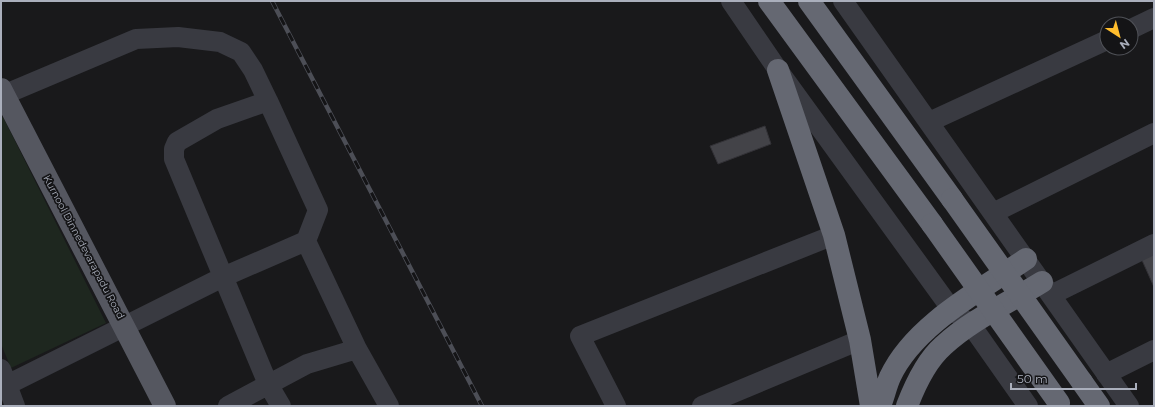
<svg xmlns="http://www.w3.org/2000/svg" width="1155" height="407" font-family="Montserrat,sans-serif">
	<rect width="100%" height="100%" fill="#19191b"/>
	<path fill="#1e271f" d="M 3,117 L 106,323 L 11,368 L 1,344 L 1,118 Z"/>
	<path fill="#434348" stroke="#333237" d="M 765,126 L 771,144 L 718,164 L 710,146 Z
		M 1154,252 L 1154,287 L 1141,258 Z"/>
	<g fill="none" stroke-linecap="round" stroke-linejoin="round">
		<path stroke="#393a41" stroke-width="20" d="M 731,1 L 778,70 L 952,310 L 971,325 L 1028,406
			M 843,1 L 1129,406
			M 1131,29 L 1154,18
			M 1,96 L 136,39 L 178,37 L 220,42 L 241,52 L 253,70 L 268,101
			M 929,122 L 1107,40
			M 993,213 L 1154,133
			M 1051,295 L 1154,244
			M 1,369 L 15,406
			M 1106,374 L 1154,350
			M 1,388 L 223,277 L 306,241
			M 228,406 L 307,364 L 357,349 L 389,406
			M 281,406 L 268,384 L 174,159 L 174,149 L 177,142 L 217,119 L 268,101 L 318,210 L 306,241 L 357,349
			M 616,406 L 580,336 L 834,235
			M 702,406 L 860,340"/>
		<path stroke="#555760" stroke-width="22" d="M 1,89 L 165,406"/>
		<path stroke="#656872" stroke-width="22" d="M 769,1 L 932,224
			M 809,1 L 952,199
			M 778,70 L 834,235 L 860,340 L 871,406
			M 1082,382 L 1099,406
			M 880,406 C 884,396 886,386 890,377 C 914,325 981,290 1026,259
			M 907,406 C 915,385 926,361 943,346 C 971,320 1010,302 1042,282"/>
		<defs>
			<path id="rail" d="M 272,1 L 482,406"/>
		</defs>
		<use href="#rail" stroke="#4c4e56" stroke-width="4.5"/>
		<use href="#rail" stroke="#141416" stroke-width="3" stroke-dasharray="9" stroke-linecap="butt"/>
		<path stroke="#656872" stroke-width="22" d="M 952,199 L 1082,382
			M 932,224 L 1059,403"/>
	</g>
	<g text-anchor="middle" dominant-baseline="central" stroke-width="3.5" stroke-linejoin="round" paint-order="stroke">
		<g font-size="10" fill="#aaafbc" stroke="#141416">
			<text transform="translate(84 247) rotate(62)">Kurnool Dinnedevarapadu Road</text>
		</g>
	</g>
	<rect width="1155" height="407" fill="none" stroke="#aaafbc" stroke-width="4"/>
	<g transform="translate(1119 36) rotate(144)"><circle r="19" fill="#141416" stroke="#505258"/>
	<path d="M0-3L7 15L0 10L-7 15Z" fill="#ffbd2d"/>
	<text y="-6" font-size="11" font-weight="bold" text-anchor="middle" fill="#aaafbc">N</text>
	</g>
	<path d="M1011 383v6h125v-6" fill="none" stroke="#aaafbc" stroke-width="2"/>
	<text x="1017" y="383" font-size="12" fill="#aaafbc" stroke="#141416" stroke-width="3" paint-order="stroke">50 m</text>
</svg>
